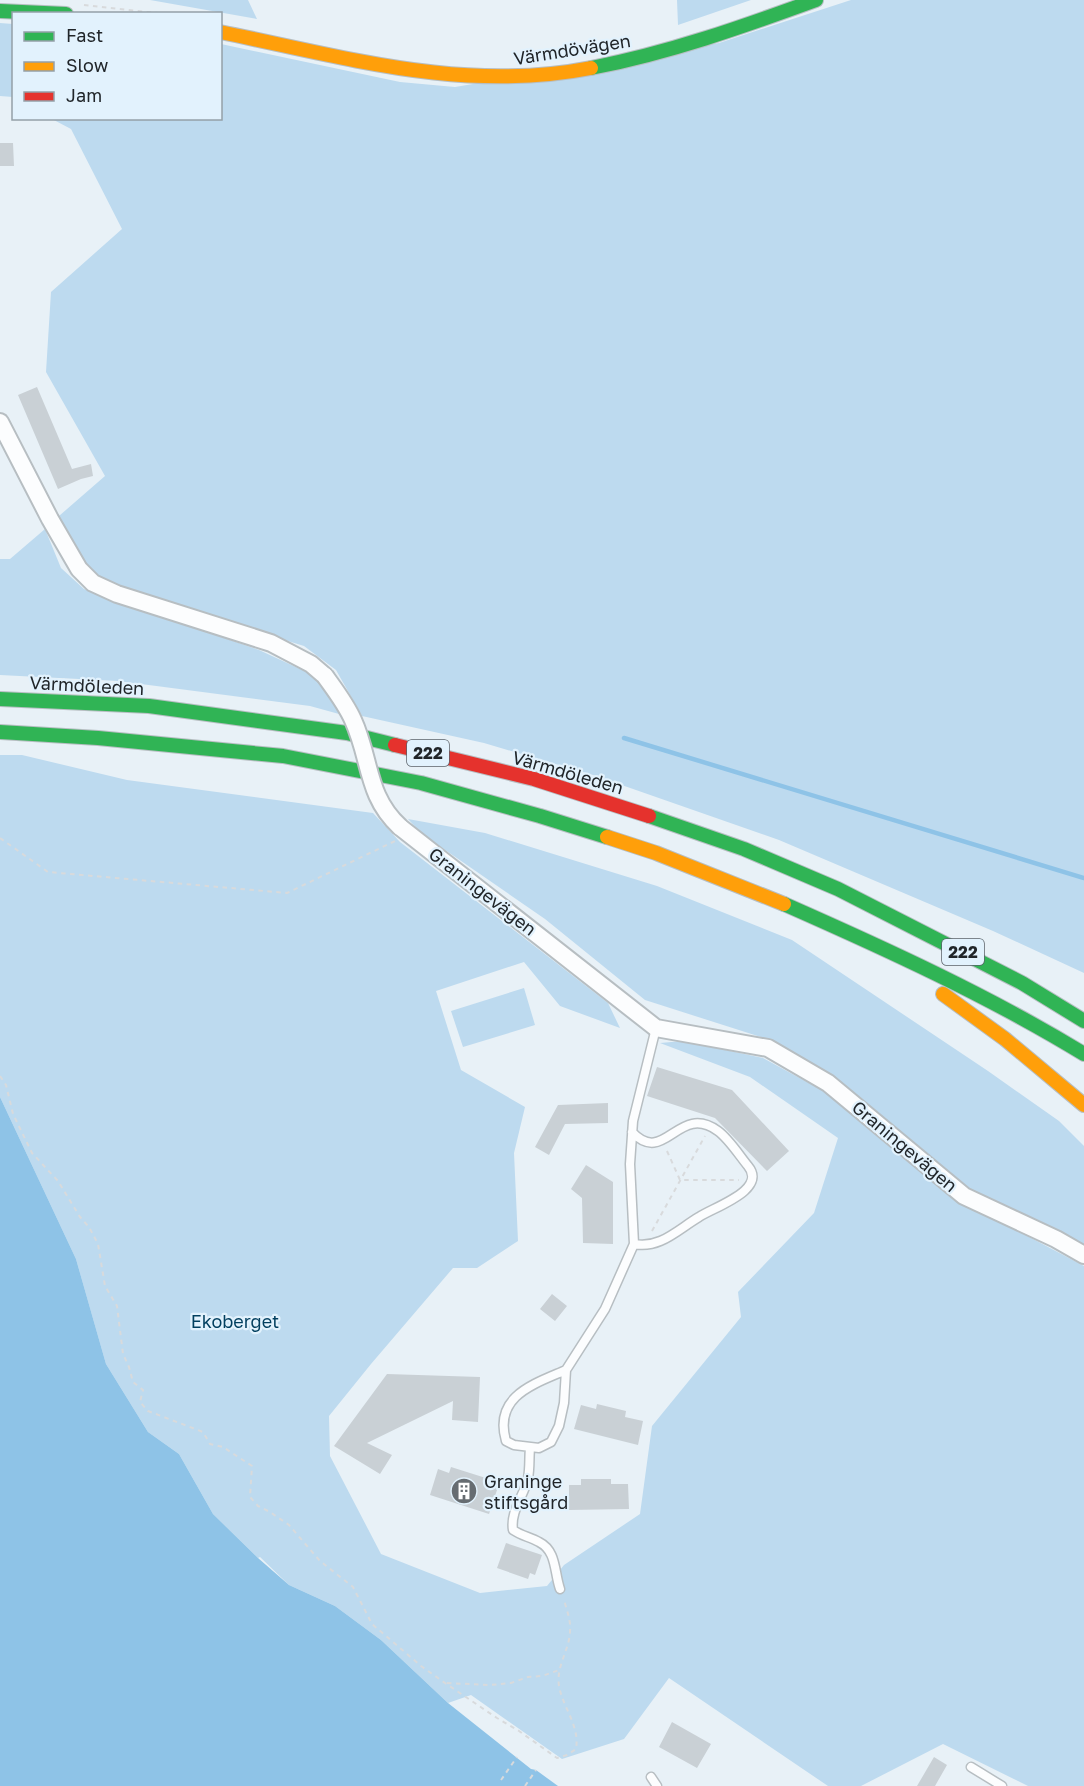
<svg xmlns="http://www.w3.org/2000/svg" width="1084" height="1786" font-family="'Golos Text',sans-serif">
	<rect width="100%" height="100%" fill="#e8f1f7"/>
	<path fill="#bddaef" d="M 150,0 L 248,0 L 257,19 Z
		M 677,0 L 751,0 L 678,25 Z
		M 851,0 L 1084,0 L 1084,973 L 993,931 L 779,840 L 593,775 L 484,743 L 362,716 L 336,670 L 304,646 L 118,588 C 81,570 77,551 59,516 L 105,476 L 46,372 L 51,292 L 122,229 L 71,129 L 52,119 L 220,118 L 221,44 L 400,82 L 455,87 L 719,43 Z
		M 0,23 L 13,24 L 13,97 L 0,96 Z
		M 45,529 L 61,568 L 84,589 L 259,650 L 311,674 L 329,693 L 339,714 L 310,706 L 118,681 L 0,675 L 0,559 L 10,559 Z
		M 0,755 L 22,755 L 127,780 L 373,813 L 400,842 L 608,1003 L 620,1028 L 560,1006 L 524,962 L 436,991 L 461,1070 L 525,1107 L 514,1153 L 518,1241 L 477,1268 L 453,1268 L 371,1364 L 329,1416 L 330,1456 L 381,1554 L 480,1593 L 547,1586 L 564,1565 L 640,1514 L 652,1426 L 741,1317 L 738,1292 L 814,1213 L 838,1138 L 750,1077 L 660,1043 L 683,1041 L 763,1058 L 838,1099 L 956,1198 L 1084,1266 L 1084,1786 L 1028,1786 L 943,1744 L 861,1786 L 828,1786 L 669,1678 L 624,1739 L 562,1759 L 471,1695 L 448,1703 L 381,1640 L 335,1606 L 289,1585 L 260,1557 L 258,1558 L 213,1514 L 179,1454 L 148,1432 L 106,1364 L 76,1259 L 0,1097 Z
		M 408,819 L 485,833 L 657,886 L 792,940 L 988,1071 L 1059,1121 L 1084,1146 L 1084,1246 L 969,1188 L 834,1077 L 770,1040 L 645,1000 L 545,919 L 422,834 Z
		M 524,988 L 535,1025 L 463,1047 L 451,1011 Z"/>
	<path fill="#8ec3e7" d="M 0,1097 L 76,1259 L 106,1364 L 148,1432 L 179,1454 L 213,1514 L 258,1558 L 289,1585 L 335,1606 L 381,1640 L 448,1703 L 531,1769 L 536,1770 L 558,1786 L 0,1786 Z"/>
	<g fill="none" stroke-linecap="round" stroke-linejoin="round">
		<path stroke="#8ec3e7" stroke-width="4.5" d="M 624,738 L 1084,878"/>
	</g>
	<path fill="#c9d0d5" d="M 0,143 L 13,143 L 14,166 L 0,166 Z
		M 37,387 L 72,469 L 91,464 L 93,476 L 81,479 L 58,489 L 18,395 Z
		M 657,1067 L 732,1090 L 789,1151 L 767,1171 L 715,1118 L 647,1096 Z
		M 608,1103 L 608,1123 L 565,1124 L 549,1155 L 535,1147 L 558,1105 Z
		M 586,1165 L 613,1182 L 613,1244 L 583,1243 L 582,1198 L 571,1189 Z
		M 552,1294 L 567,1306 L 555,1321 L 540,1309 Z
		M 387,1374 L 480,1377 L 478,1422 L 452,1420 L 453,1401 L 367,1443 L 392,1455 L 380,1474 L 334,1446 Z
		M 597,1404 L 626,1411 L 625,1417 L 643,1421 L 638,1445 L 574,1429 L 581,1405 L 596,1409 Z
		M 451,1467 L 489,1479 L 487,1483 L 498,1487 L 489,1514 L 430,1495 L 438,1469 L 449,1473 Z
		M 581,1479 L 611,1479 L 611,1484 L 628,1484 L 629,1509 L 569,1510 L 569,1485 L 581,1485 Z
		M 506,1543 L 542,1555 L 535,1575 L 530,1573 L 528,1579 L 497,1568 Z
		M 672,1722 L 711,1744 L 697,1768 L 659,1747 Z
		M 934,1757 L 947,1765 L 935,1786 L 917,1786 Z"/>
	<g fill="none" stroke-linecap="round" stroke-linejoin="round">
		<defs>
			<path id="lane" d="M 632,1132 C 665,1167 678,1102 718,1131 C 729,1139 739,1155 748,1166 C 768,1190 714,1207 699,1217 C 677,1230 660,1249 634,1244
				M 566,1370 C 534,1384 493,1396 506,1441 L 514,1445 L 539,1448 L 551,1442 L 559,1426 L 564,1403 L 566,1370 L 605,1309 L 634,1244 L 630,1164 L 633,1121 L 656,1028
				M 530,1448 C 529,1458 530,1468 528,1478 C 524,1496 510,1511 513,1530 C 522,1536 530,1537 539,1542 C 557,1551 554,1572 560,1589
				M 971,1767 L 1002,1786
				M 651,1777 L 657,1786"/>
			<path id="street" d="M 0,422 L 50,519 L 79,569 L 93,583 L 117,594 L 271,643 L 311,664 L 325,676
				M 400,827 L 656,1028 L 768,1048 L 828,1083 L 964,1196 L 1056,1239 L 1084,1255"/>
			<path id="fast" d="M 0,11 L 66,14
				M 591,68 C 669,53 742,27 816,0
				M 0,699 L 149,706 L 347,733 L 395,745
				M 0,732 L 98,738 L 283,756 L 421,783 L 540,816 L 607,837
				M 649,816 L 744,849 L 838,889 L 1022,983 L 1084,1021
				M 784,904 C 886,949 989,996 1084,1054"/>
			<path id="slow" d="M 220,32 C 344,57 464,93 591,68
				M 607,837 L 656,853 L 784,904
				M 943,994 L 1005,1039 L 1084,1105"/>
			<path id="jam" d="M 395,745 L 534,779 L 649,816"/>
		</defs>
		<use href="#lane" stroke="#b7bec2" stroke-width="11"/>
		<use href="#street" stroke="#b7bec2" stroke-width="20"/>
		<use href="#fast" stroke="#b7bec2" stroke-width="16"/>
		<use href="#slow" stroke="#b7bec2" stroke-width="16"/>
		<use href="#jam" stroke="#b7bec2" stroke-width="16"/>
		<path stroke="#d8dadc" stroke-width="2" stroke-dasharray="4.5 4.5" stroke-linecap="butt" d="M 84,5 L 166,14
			M 0,838 L 48,872 L 287,893 L 395,841
			M 0,1076 L 6,1085 L 13,1114 L 32,1153 L 58,1181 L 80,1217 L 89,1227 L 98,1244 L 105,1286 L 117,1306 L 123,1354 L 129,1367 L 133,1382 L 143,1390 L 140,1402 L 148,1411 L 203,1432 L 210,1444 L 223,1447 L 252,1466 L 250,1497 L 258,1506 L 270,1512 L 289,1525 L 320,1561 L 353,1587 L 372,1624 L 421,1666 L 445,1683 L 497,1718 L 519,1731 L 557,1758 L 567,1755 L 576,1749 C 580,1726 563,1708 559,1686 C 556,1666 569,1651 570,1632 C 571,1620 567,1611 564,1600
			M 667,1151 L 680,1180 L 739,1180
			M 652,1231 L 705,1136
			M 447,1683 L 490,1685 L 511,1683 L 528,1677 L 542,1676 L 559,1670
			M 501,1780 L 517,1757
			M 525,1786 L 536,1770"/>
		<use href="#lane" stroke="#fcfdfe" stroke-width="8"/>
		<use href="#street" stroke="#fcfdfe" stroke-width="16"/>
		<use href="#fast" stroke="#30b455" stroke-width="14"/>
		<use href="#slow" stroke="#ff9f0a" stroke-width="14"/>
		<use href="#jam" stroke="#e5322d" stroke-width="14"/>
		<defs>
			<path id="street-bridge" d="M 325,676 C 335,690 346,704 353,720 C 371,759 366,796 400,827"/>
		</defs>
		<use href="#street-bridge" stroke="#b7bec2" stroke-width="20" stroke-linecap="butt"/>
		<use href="#street-bridge" stroke="#fcfdfe" stroke-width="16"/>
	</g>
	<defs>
		<symbol id="building-disc" viewBox="-11 -11 22 22"><circle r="9.5" fill="#666c71" stroke="#e2f2fd"/><path d="M-4-6H4V6H1V3H-1V6H-4ZM-2.5-4.3h1.7v1.8h-1.7ZM.8-4.3h1.7v1.8H.8ZM-2.5-1h1.7V.8h-1.7ZM.8-1h1.7V.8H.8Z" fill="#fff"/></symbol>
	</defs>
	<g fill-rule="evenodd">
		<use href="#building-disc" x="449" y="1476" width="30" height="30"/>
	</g>
	<g text-anchor="middle" dominant-baseline="central" stroke-width="4.5" stroke-linejoin="round" paint-order="stroke">
		<g fill="#e2f2fd" stroke="#5a6269" stroke-width="1.5">
			<rect x="407" y="740" width="42" height="26" rx="4.5"/>
			<rect x="942" y="939" width="42" height="26" rx="4.5"/>
		</g>
		<g font-size="16" font-weight="bold" fill="#202529">
			<text x="428" y="753">222</text>
			<text x="963" y="952">222</text>
		</g>
		<g font-size="18" fill="#202529" stroke="#e2f2fd">
			<text transform="translate(572 49) rotate(-9)">Värmdövägen</text>
			<text transform="translate(87 685) rotate(3)">Värmdöleden</text>
			<text transform="translate(568 772) rotate(16)">Värmdöleden</text>
			<text transform="translate(483 891) rotate(38)">Graningevägen</text>
			<text transform="translate(905 1146) rotate(40)">Graningevägen</text>
		</g>
		<g font-size="18" fill="#023f5f" stroke="#e2f2fd">
			<text x="235" y="1321">Ekoberget</text>
		</g>
		<g font-size="18" fill="#202529" stroke="#e2f2fd" text-anchor="start">
			<text x="484" y="1481">Graninge<tspan x="484" dy="21">stiftsgård</tspan></text>
		</g>
	</g>
	<rect x="12" y="12" width="210" height="108" fill="#e2f2fd" stroke="#94a0a8" stroke-width="1.5"/>
	<rect x="24" y="32" width="30" height="9" fill="#30b455" stroke="#94a0a8" stroke-width="1.5"/>
	<text x="66" y="42" font-size="18" fill="#202529">Fast</text>
	<rect x="24" y="62" width="30" height="9" fill="#ff9f0a" stroke="#94a0a8" stroke-width="1.5"/>
	<text x="66" y="72" font-size="18" fill="#202529">Slow</text>
	<rect x="24" y="92" width="30" height="9" fill="#e5322d" stroke="#94a0a8" stroke-width="1.5"/>
	<text x="66" y="102" font-size="18" fill="#202529">Jam</text>
</svg>
